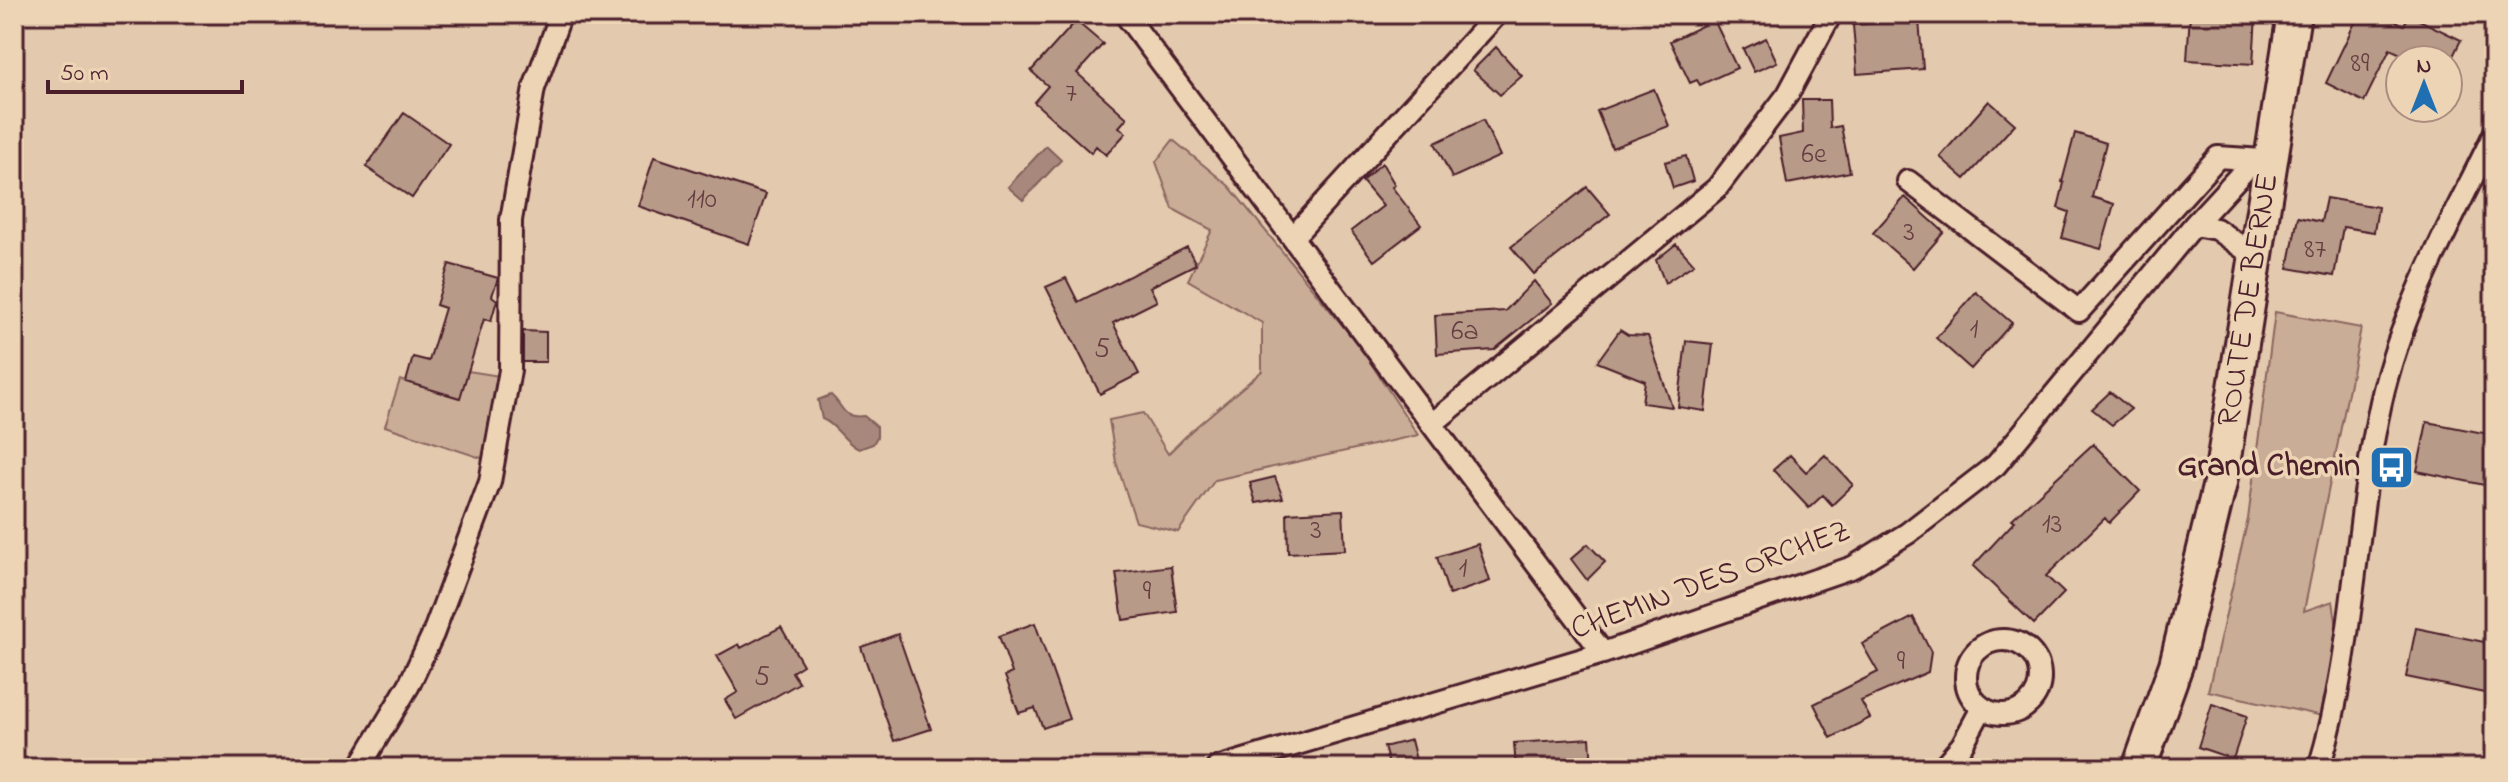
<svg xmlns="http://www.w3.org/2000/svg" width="2508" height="782" font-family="'Indie Flower',sans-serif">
	<rect width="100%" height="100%" fill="#e3c9ad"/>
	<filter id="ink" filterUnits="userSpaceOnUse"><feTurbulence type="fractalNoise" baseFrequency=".0125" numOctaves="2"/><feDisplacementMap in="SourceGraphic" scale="16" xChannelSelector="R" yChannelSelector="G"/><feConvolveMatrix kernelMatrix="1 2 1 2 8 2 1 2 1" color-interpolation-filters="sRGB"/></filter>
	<g filter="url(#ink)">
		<path fill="#caad97" stroke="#8a6661" stroke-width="2" d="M 1173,140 L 1229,186 L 1360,347 L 1418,435 L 1215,480 L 1178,532 L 1136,522 L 1116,462 L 1109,420 L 1143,413 L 1168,454 L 1191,431 L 1262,371 L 1262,323 L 1188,280 L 1212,230 L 1173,209 L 1156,162 Z
			M 2275,312 L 2361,328 L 2304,611 L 2333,601 L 2337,628 L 2323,716 L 2208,691 L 2248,519 Z
			M 468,371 L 500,376 L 487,460 L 385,426 L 400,380 L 459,398 Z"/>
		<path fill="#a8887b" stroke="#825e5b" stroke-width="2" d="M 1046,146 L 1061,160 L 1023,200 L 1008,187 Z
			M 831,395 C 845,407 841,419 864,416 L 877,427 L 877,437 L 873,444 L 859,449 C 843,442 838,425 822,419 L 818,400 Z"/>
		<path fill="#b89a88" stroke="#4a1f2b" stroke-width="2" d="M 2190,14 L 2256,15 L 2253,64 L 2187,60 Z
			M 2359,14 L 2380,14 L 2404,25 L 2409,15 L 2461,40 L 2451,60 L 2414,60 L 2390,49 L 2364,102 L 2326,83 Z
			M 1714,20 L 1737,68 L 1700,85 L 1697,80 L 1690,83 L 1670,41 Z
			M 1919,20 L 1923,69 L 1857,74 L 1853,25 Z
			M 1076,21 L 1103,44 L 1077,73 L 1127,118 L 1119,127 L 1126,133 L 1106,155 L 1096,146 L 1091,153 L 1034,102 L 1048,86 L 1031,71 Z
			M 1766,38 L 1777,62 L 1754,72 L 1743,49 Z
			M 1496,47 L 1522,76 L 1500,95 L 1473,70 Z
			M 1654,89 L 1669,126 L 1612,148 L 1597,111 Z
			M 1802,100 L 1829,100 L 1830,128 L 1841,126 L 1850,172 L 1787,184 L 1779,138 L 1803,133 Z
			M 1989,101 L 2015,124 L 1965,179 L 1940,157 Z
			M 404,113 L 449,144 L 412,198 L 366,167 Z
			M 1483,120 L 1500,156 L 1452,178 L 1435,143 Z
			M 2075,133 L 2106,143 L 2092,197 L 2114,204 L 2101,249 L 2062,238 L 2069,212 L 2058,208 L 2064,183 L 2062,182 Z
			M 1686,156 L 1693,181 L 1673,188 L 1665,162 Z
			M 654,157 L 766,194 L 749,244 L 638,206 Z
			M 1382,163 L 1395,185 L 1392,187 L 1421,225 L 1374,261 L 1351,231 L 1383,206 L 1362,181 Z
			M 1587,187 L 1610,214 L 1534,274 L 1511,247 Z
			M 1905,197 L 1944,232 L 1913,268 L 1873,233 Z
			M 2326,198 L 2378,207 L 2374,232 L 2343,227 L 2334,276 L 2288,268 L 2298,217 L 2321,222 Z
			M 1676,244 L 1694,264 L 1665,283 L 1656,260 Z
			M 1187,247 L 1196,264 L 1150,287 L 1157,301 L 1113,323 L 1139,374 L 1100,394 L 1046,287 L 1066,278 L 1078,302 Z
			M 449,264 L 498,278 L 492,296 L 497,300 L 491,321 L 484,319 L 460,398 L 406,382 L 413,357 L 429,361 L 445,308 L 436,305 Z
			M 1534,281 L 1552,303 L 1494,350 L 1437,354 L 1435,315 L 1505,311 Z
			M 1976,292 L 2012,323 L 1971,369 L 1936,338 Z
			M 1620,330 L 1628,335 L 1648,336 L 1672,407 L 1642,403 L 1645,381 L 1597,362 Z
			M 523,331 L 546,332 L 546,362 L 523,362 Z
			M 1686,341 L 1713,344 L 1705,411 L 1678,407 Z
			M 2110,392 L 2131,409 L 2112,425 L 2092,409 Z
			M 2427,422 L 2494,435 L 2494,487 L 2417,471 Z
			M 2093,444 L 2140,491 L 2109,523 L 2105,518 L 2046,576 L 2064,593 L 2034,624 L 1973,566 L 2015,521 L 2012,519 Z
			M 1790,455 L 1806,472 L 1825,455 L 1853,485 L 1832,505 L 1823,495 L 1809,508 L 1773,470 Z
			M 1275,477 L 1283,498 L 1256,503 L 1250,483 Z
			M 1343,510 L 1345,550 L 1288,553 L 1287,513 Z
			M 1478,544 L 1490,581 L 1449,595 L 1437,557 Z
			M 1588,544 L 1605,562 L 1587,580 L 1571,559 Z
			M 1171,566 L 1177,612 L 1123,620 L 1116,573 Z
			M 1913,617 L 1931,652 L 1928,672 L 1861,701 L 1870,718 L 1831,738 L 1814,704 L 1878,672 L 1862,644 Z
			M 1035,623 L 1069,719 L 1043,728 L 1035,708 L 1019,713 L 1005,676 L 1012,673 L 999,636 Z
			M 781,627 L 803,665 L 792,672 L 799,683 L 736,719 L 725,700 L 738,692 L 717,656 L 739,644 L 741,648 Z
			M 2416,628 L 2494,644 L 2494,695 L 2406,677 Z
			M 898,634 L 931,729 L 894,741 L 861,647 Z
			M 2212,704 L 2247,716 L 2233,759 L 2198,747 Z
			M 1590,738 L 1592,768 L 1516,768 L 1514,743 Z
			M 1411,740 L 1418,768 L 1390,768 L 1384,747 Z"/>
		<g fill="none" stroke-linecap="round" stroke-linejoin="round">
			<defs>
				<path id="street" d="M 1125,14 L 1603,653
					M 1908,181 L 2079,311 L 2218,157 L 2263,160
					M 2194,225 L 2216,229 L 2257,258
					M 1293,237 L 1497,14
					M 1432,424 L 1717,188 L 1788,94 L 1831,14
					M1966 677a37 37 0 1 1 74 0a37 37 0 1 1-74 0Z
					M 359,768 L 409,685 L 433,634 L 490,482 L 510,370 L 511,220 L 534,88 L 561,14
					M 1217,768 L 1603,653 L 1853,567 L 1908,533 L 1996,465 L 2194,225 L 2254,160
					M 1942,768 L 1962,745 L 1982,708
					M 2319,768 C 2355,650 2354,523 2381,402 C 2402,308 2452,221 2494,134"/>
				<g id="primary">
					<path id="s1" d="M 2139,768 L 2176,665 L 2220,483 L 2294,14"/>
				</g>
			</defs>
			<use href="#street" stroke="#4a1f2b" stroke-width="26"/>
			<use href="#primary" stroke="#4a1f2b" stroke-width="38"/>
			<use href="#street" stroke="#edd4b5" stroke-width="20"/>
			<use href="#primary" stroke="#edd4b5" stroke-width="32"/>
		</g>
	</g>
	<defs>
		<symbol id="bus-square" viewBox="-11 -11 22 22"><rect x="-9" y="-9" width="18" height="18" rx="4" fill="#1f6fb2" stroke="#edd4b5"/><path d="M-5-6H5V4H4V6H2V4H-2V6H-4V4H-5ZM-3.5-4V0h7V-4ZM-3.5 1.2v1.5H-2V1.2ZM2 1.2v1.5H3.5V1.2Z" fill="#fff"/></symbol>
	</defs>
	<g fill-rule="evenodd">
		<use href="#bus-square" x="2366" y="442" width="51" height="51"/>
	</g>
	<g text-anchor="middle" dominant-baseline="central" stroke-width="7" stroke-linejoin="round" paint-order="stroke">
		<g font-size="28" fill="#663e42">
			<text x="2360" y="64">89</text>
			<text x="1071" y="94">7</text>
			<text x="1814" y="155">6e</text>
			<text x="702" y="200">110</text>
			<text x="1909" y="233">3</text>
			<text x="2315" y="250">87</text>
			<text x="1974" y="330">1</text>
			<text x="1465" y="332">6a</text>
			<text x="1102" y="349">5</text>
			<text x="2052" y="525">13</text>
			<text x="1316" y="531">3</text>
			<text x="1463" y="569">1</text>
			<text x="1147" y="592">9</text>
			<text x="1901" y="662">9</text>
			<text x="762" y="677">5</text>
		</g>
		<g font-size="32" fill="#4a1f2b" stroke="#edd4b5">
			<text stroke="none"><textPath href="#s1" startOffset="482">ROUTE DE BERNE</textPath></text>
			<text transform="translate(1711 581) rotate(-20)">CHEMIN DES ORCHEZ</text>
		</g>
		<g font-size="32" font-weight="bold" fill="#4a1f2b" stroke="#edd4b5" text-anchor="end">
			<text x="2360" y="467">Grand Chemin</text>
		</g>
	</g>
	<rect width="2508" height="782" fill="none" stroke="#edd4b5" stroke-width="48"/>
	<rect x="24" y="24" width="2460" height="734" fill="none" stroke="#4a1f2b" stroke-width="3" filter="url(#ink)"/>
	<g transform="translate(2424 84)"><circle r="38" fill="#edd4b5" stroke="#ac8c7e" stroke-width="2"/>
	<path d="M0-6L14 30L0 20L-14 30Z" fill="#1f6fb2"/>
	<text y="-12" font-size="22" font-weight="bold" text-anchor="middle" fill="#4a1f2b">N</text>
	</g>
	<path d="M48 80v12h194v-12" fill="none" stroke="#4a1f2b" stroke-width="4"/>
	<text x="60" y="80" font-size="24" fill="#4a1f2b" stroke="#edd4b5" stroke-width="6" paint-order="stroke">50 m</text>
</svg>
